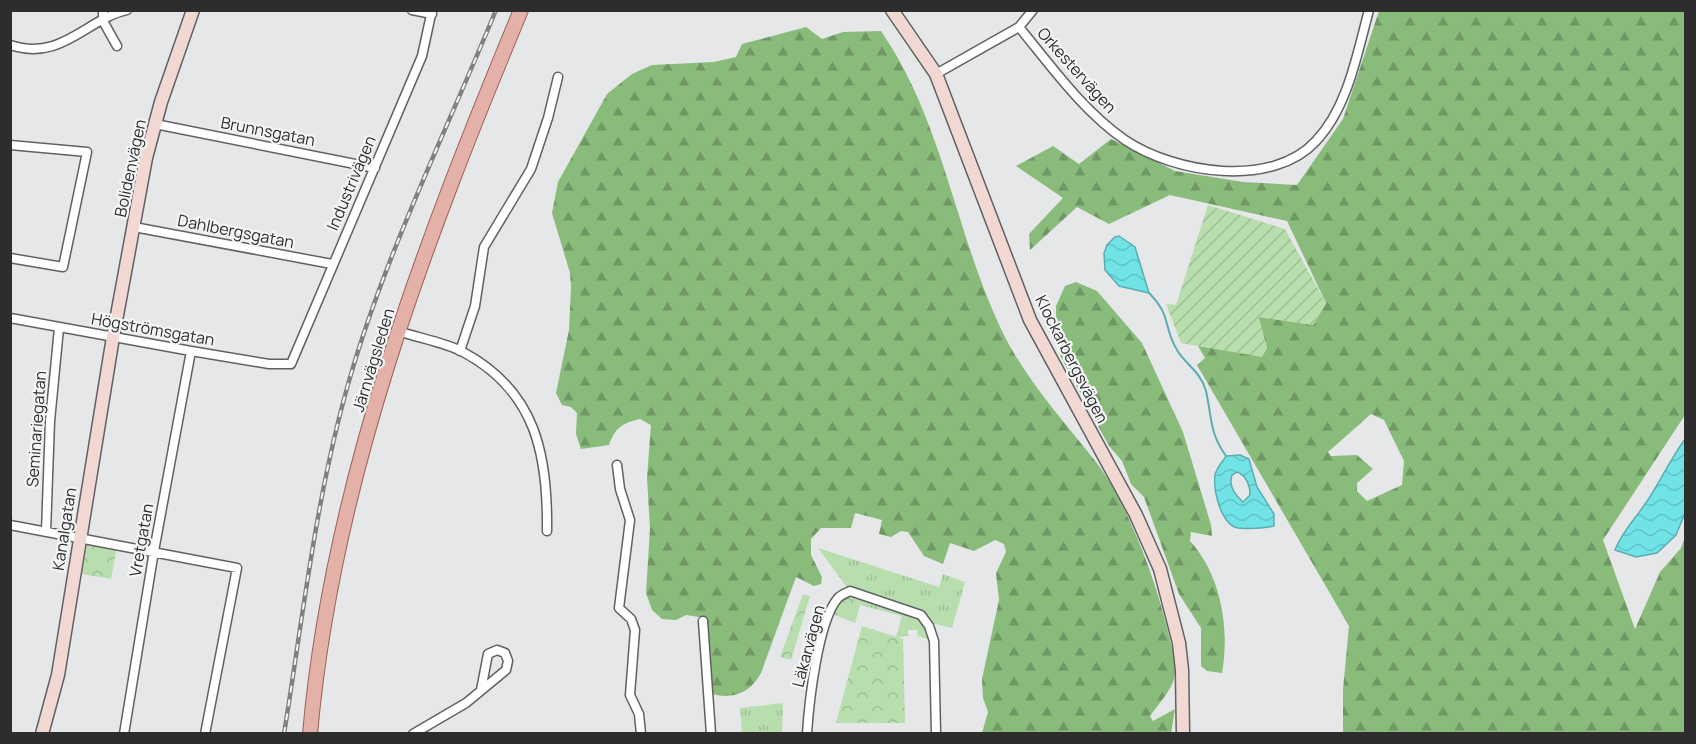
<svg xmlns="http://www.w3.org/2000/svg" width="1696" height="744" font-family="Manrope,sans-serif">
	<defs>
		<pattern id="grass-tufts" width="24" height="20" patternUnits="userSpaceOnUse" patternTransform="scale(1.5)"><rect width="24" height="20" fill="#b8deae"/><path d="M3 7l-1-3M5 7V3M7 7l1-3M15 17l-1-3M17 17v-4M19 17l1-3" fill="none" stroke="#9ebf96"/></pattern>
		<pattern id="forest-firs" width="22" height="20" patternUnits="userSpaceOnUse" patternTransform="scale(1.5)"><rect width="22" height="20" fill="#89bb7b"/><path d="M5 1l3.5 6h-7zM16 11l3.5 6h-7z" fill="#709865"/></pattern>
		<pattern id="park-crowns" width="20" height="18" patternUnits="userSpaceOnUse" patternTransform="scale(1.5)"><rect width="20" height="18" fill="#b8deae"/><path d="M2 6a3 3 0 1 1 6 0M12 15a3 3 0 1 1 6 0" fill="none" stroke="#9ebf96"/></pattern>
		<pattern id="garden-furrows" width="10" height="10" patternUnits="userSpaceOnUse" patternTransform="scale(1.5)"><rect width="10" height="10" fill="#b8deae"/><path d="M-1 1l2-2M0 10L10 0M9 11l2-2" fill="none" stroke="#9ebf96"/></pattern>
		<pattern id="water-waves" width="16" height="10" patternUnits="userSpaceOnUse" patternTransform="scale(1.5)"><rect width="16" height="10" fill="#70e3e7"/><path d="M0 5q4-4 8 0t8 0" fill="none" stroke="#61c3c6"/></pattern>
	</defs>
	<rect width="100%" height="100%" fill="#e6e7e8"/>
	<path fill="url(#grass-tufts)" d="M 818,548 L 939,587 L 943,574 L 965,582 L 952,628 L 927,622 L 934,641 L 918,636 L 917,630 L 908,630 L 908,636 L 896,637 L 902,616 L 860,605 Z
		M 783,703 L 782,733 L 742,733 L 740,708 Z"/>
	<path fill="url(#forest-firs)" fill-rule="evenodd" d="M 1379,11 L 1685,11 L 1685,415 L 1603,540 L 1635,629 L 1660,572 L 1681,548 L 1685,537 L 1685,733 L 1343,733 L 1343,690 L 1349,626 L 1197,365 L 1205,358 L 1198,346 L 1262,356 L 1267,348 L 1258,316 L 1313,325 L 1326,303 L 1287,221 L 1170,195 L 1109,224 L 1077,207 L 1030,250 L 1029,234 L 1063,198 L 1016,166 L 1053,146 L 1079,164 L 1111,139 L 1175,171 L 1243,182 L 1297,185 L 1343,119 ZM 1371,414 L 1384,420 L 1404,461 L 1402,485 L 1367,501 L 1357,491 L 1357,483 L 1373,469 L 1357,455 L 1331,456 L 1328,452 Z
		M 806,27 L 822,39 L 843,32 L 881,31 C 943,121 955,232 1001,329 C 1025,379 1063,420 1096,462 C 1127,503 1154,575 1166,624 C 1170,641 1179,666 1173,682 C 1168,694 1157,706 1150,716 L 1153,721 L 1175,709 L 1171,733 L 982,733 L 988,712 L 983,698 L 982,679 L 999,600 L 996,573 L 1006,552 L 1004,544 L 995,540 L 974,551 L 950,543 L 943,564 L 924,556 L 908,532 L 901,531 L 891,537 L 879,534 L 882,520 L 855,513 L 851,528 L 821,528 L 811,539 L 811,555 L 822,577 L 821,584 L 814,586 L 796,577 L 761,673 C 751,692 734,700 712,694 L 706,618 L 686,615 L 676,620 L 662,619 L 652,610 L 646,593 L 650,528 L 647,478 L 651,425 L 640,419 C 622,423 615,428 609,445 L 581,449 L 576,434 L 577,413 L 571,407 L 562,405 L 556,393 L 569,330 L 571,287 L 570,273 L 552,213 L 558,182 L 607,94 L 632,74 L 652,65 L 714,62 L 736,57 L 742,44 Z
		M 1076,282 L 1097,291 L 1142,343 L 1183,432 L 1211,525 L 1212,536 L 1191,532 L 1190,541 C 1221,575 1230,628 1222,673 L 1207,671 L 1201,666 L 1201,628 L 1179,594 L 1144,497 L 1131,484 L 1122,461 L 1109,446 L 1060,355 L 1061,334 L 1051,335 L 1048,330 L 1056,320 L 1056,306 L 1065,286 Z"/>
	<path fill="url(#park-crowns)" d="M 88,541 L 117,546 L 111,579 L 82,574 Z
		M 850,591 L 860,605 L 855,623 L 830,613 Z
		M 803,594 L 810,596 L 791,660 L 780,657 Z
		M 862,626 L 903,639 L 905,723 L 836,723 Z"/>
	<path fill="url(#garden-furrows)" d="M 1208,205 L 1285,229 L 1326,303 L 1313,325 L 1258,317 L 1267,348 L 1262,357 L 1181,343 L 1166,304 L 1176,305 Z"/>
	<path fill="url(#water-waves)" stroke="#5cacb0" stroke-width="1.5" fill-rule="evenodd" d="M 1119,236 L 1135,247 L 1149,293 L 1119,286 L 1105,270 L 1104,253 L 1107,245 L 1115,237 Z
		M 1685,439 L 1685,513 L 1676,535 L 1657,553 L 1636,557 L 1615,550 C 1623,529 1640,514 1651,495 C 1663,476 1672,457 1685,439 Z
		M 1240,455 L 1249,459 L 1257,487 L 1274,514 L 1274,526 C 1265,528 1249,529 1238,528 C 1221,525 1213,490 1215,475 C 1217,467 1222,463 1226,456 ZM 1237,472 C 1246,475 1250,485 1250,495 L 1243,502 C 1235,495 1228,486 1232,475 Z"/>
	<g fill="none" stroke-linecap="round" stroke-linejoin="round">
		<path stroke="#5cacb0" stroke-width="2" d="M 1149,293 C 1172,316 1163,327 1177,350 C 1186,365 1201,372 1206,391 C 1212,417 1209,432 1226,456"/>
		<defs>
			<path id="street" d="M 103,10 L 103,21 L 117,46
				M 412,10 L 432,14
				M 1019,27 C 1051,66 1083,111 1125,140 C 1174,173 1272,189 1316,141 C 1348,107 1357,54 1369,10
				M 10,45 C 62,62 86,19 127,10
				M 936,74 L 1019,27 L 1033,10
				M 155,124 L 375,168
				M 10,145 L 87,152 L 63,267 L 10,258
				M 134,227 L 332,264
				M 10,318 L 191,351 L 269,364 L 291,364 L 422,56 L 432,10
				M 398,331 C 418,338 444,342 463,352 C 536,391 548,455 547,531
				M 460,351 L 475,306 L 484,247 L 531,169 L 548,118 L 558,77
				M 617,465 L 620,489 L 630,520 L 619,608 L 631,619 L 635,630 L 630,695 L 639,714 L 641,734
				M 10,525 L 237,568 L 205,734
				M 46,532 L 50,421 L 59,328
				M 703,621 L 711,734
				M 124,734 L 154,551 L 191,351
				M 413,734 L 466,703 L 506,670 L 508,661 L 505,653 L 497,650 L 488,654 L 481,690
				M 807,734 C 809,702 818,621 838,598 C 841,595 846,593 850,591 L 921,615 L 929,626 L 934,641 L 936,734"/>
			<path id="secondary" d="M 892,10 L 936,74 L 1030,320 L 1136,515 L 1160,569 L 1179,643 L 1182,670 L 1183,734
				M 42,734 L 58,675 L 113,337 L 146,158 L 161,102 L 193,10"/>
			<path id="primary" d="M 310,734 C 332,483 425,241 521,10"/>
		</defs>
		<use href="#street" stroke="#606162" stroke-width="11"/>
		<use href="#secondary" stroke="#606162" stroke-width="15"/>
		<use href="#primary" stroke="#986156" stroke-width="16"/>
		<use href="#street" stroke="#fff" stroke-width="8"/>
		<use href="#secondary" stroke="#f1d8d3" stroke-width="12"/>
		<use href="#primary" stroke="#e3b1a7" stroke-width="14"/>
		<defs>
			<path id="rail" d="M 284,734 C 303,616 316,496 349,381 C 385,255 446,132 496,10"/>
		</defs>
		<use href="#rail" stroke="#7f8081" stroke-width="4.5"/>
		<use href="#rail" stroke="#f4f5f6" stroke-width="2" stroke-dasharray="7" stroke-linecap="butt"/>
	</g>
	<g text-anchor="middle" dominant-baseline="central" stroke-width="4.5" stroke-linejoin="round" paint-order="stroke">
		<g font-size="16" fill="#2d2d2e" stroke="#f4f5f6">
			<text transform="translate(1077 70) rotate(48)">Orkestervägen</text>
			<text transform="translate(268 131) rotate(11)">Brunnsgatan</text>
			<text transform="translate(130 168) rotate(-78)">Bolidenvägen</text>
			<text transform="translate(351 183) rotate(-67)">Industrivägen</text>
			<text transform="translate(236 231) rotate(11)">Dahlbergsgatan</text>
			<text transform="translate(153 329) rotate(10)">Högströmsgatan</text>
			<text transform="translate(1072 359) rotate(63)">Klockarbergsvägen</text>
			<text transform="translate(373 360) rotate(-73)">Järnvägsleden</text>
			<text transform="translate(36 429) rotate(-86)">Seminariegatan</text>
			<text transform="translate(64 529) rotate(-81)">Kanalgatan</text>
			<text transform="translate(141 540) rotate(-80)">Vretgatan</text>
			<text transform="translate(808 646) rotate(-75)">Läkarvägen</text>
		</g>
	</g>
	<rect width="1696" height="744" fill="none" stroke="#2d2d2e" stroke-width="24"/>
</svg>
